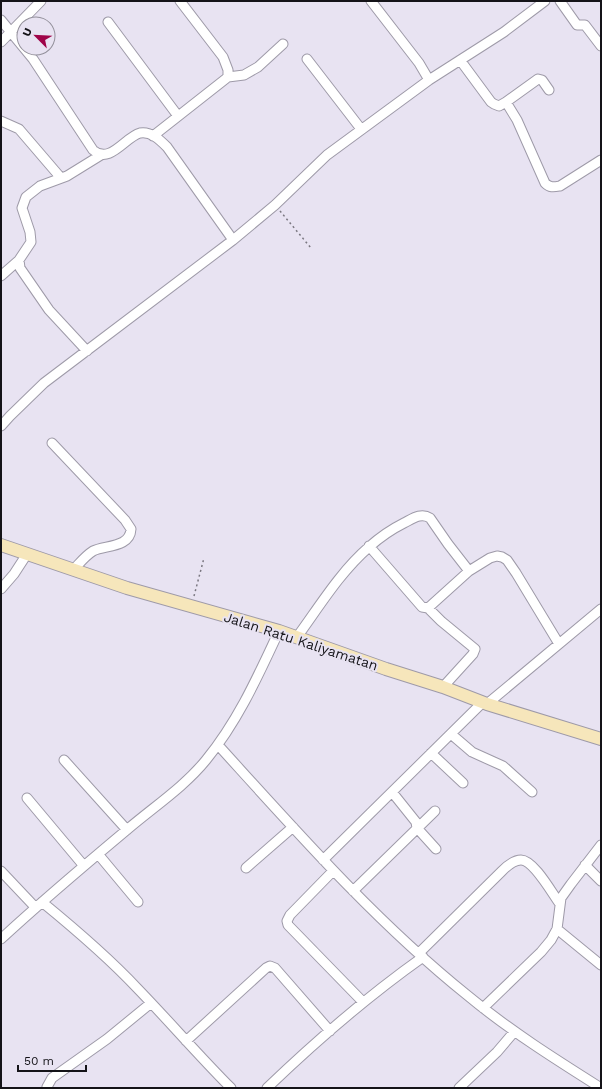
<svg xmlns="http://www.w3.org/2000/svg" width="602" height="1089" font-family="'Work Sans',sans-serif">
	<rect width="100%" height="100%" fill="#e8e3f2"/>
	<g fill="none" stroke-linecap="round" stroke-linejoin="round">
		<defs>
			<path id="street" d="M 560,1 L 577,25 L 585,25 L 601,46
				M 1,20 L 33,59 L 93,150 C 110,165 125,137 140,133 C 151,131 160,140 167,147 L 233,240
				M 108,22 L 178,116
				M 1,42 L 41,1
				M 307,59 L 361,129
				M 460,60 L 491,102 L 494,104 L 499,106 L 506,102 L 517,120 L 545,183 C 550,188 554,187 560,186 L 601,160
				M 228,77 L 244,75 L 258,67 L 283,44
				M 429,80 L 504,32 L 545,1
				M 506,102 L 538,79 L 542,80 L 549,90
				M 1,121 L 19,129 L 61,178
				M 153,136 L 228,77 L 228,70 L 223,57 L 180,1
				M 1,276 L 19,260
				M 87,351 L 49,310 L 20,268 L 19,260 L 31,242 L 30,232 L 22,208 L 26,197 L 40,186 L 67,176 L 101,155
				M 1,426 L 10,416 L 44,383 L 233,240 L 275,205 L 327,155 L 429,80 L 419,63 L 371,1
				M 52,443 L 125,520 L 131,529 C 130,548 105,545 93,551 C 85,556 79,564 73,570
				M 369,546 L 422,607 L 428,608 L 441,621 L 475,649 L 473,654 L 443,687
				M 1,589 L 14,574 L 27,554
				M 428,608 L 469,571 L 490,558 L 497,556 L 502,557 L 507,560 L 516,573 L 559,644
				M 297,637 C 319,607 340,572 369,547 C 379,538 392,529 404,523 C 412,519 421,512 430,518 L 448,544 L 469,571
				M 487,704 L 601,609
				M 451,734 L 472,752 L 503,766 L 532,792
				M 218,745 C 297,832 375,921 467,995 C 509,1030 555,1059 601,1088
				M 431,753 L 463,783
				M 64,760 L 127,830
				M 392,792 L 416,822 L 417,828 L 436,849
				M 27,798 L 84,866
				M 98,854 L 138,902
				M 323,860 L 483,702
				M 585,865 L 601,881
				M 246,868 L 293,827
				M 1,871 L 35,907
				M 333,871 L 290,915 L 287,921 L 288,925 L 363,1002
				M 353,891 L 435,811
				M 42,902 C 75,929 107,956 137,988 C 169,1021 199,1056 231,1088
				M 557,929 L 601,965
				M 1,939 C 43,900 86,864 129,828 C 155,806 185,786 206,760 C 238,721 258,676 279,631
				M 419,953 L 502,871 C 507,866 514,860 521,860 C 534,860 553,895 560,904
				M 483,1008 L 541,952 L 551,940 L 557,929 L 561,898 L 571,884 L 601,845
				M 186,1041 L 266,968 L 270,966 L 275,968 L 330,1031
				M 48,1088 L 47,1087 L 52,1078 L 107,1039 L 151,1003
				M 267,1088 C 316,1041 368,996 423,957
				M 459,1088 L 497,1052 L 514,1032"/>
			<path id="secondary" d="M 1,545 L 127,588 L 279,631 L 386,669 L 443,687 L 487,704 L 601,739"/>
		</defs>
		<use href="#street" stroke="#9e9aa8" stroke-width="11"/>
		<use href="#secondary" stroke="#9e9aa8" stroke-width="14"/>
		<path stroke="#7a7780" stroke-width="1.5" stroke-dasharray="2 3" stroke-linecap="butt" d="M 280,211 L 311,248
			M 194,596 L 204,558"/>
		<use href="#street" stroke="#fff" stroke-width="9"/>
		<use href="#secondary" stroke="#f6e6bb" stroke-width="12"/>
	</g>
	<g text-anchor="middle" dominant-baseline="central" stroke-width="4" stroke-linejoin="round" paint-order="stroke">
		<g font-size="14" fill="#141318" stroke="#e8e3f2">
			<text transform="translate(301 641) rotate(18)">Jalan Ratu Kaliyamatan</text>
		</g>
	</g>
	<rect width="602" height="1089" fill="none" stroke="#141318" stroke-width="4"/>
	<g transform="translate(36 36) rotate(294)"><circle r="19" fill="#e8e3f2" stroke="#93909b"/>
	<path d="M0-3L7 15L0 10L-7 15Z" fill="#9f0449"/>
	<text y="-6" font-size="11" font-weight="bold" text-anchor="middle" fill="#141318">U</text>
	</g>
	<path d="M18 1065v6h68v-6" fill="none" stroke="#141318" stroke-width="2"/>
	<text x="24" y="1065" font-size="12" fill="#141318" stroke="#e8e3f2" stroke-width="3" paint-order="stroke">50 m</text>
</svg>
